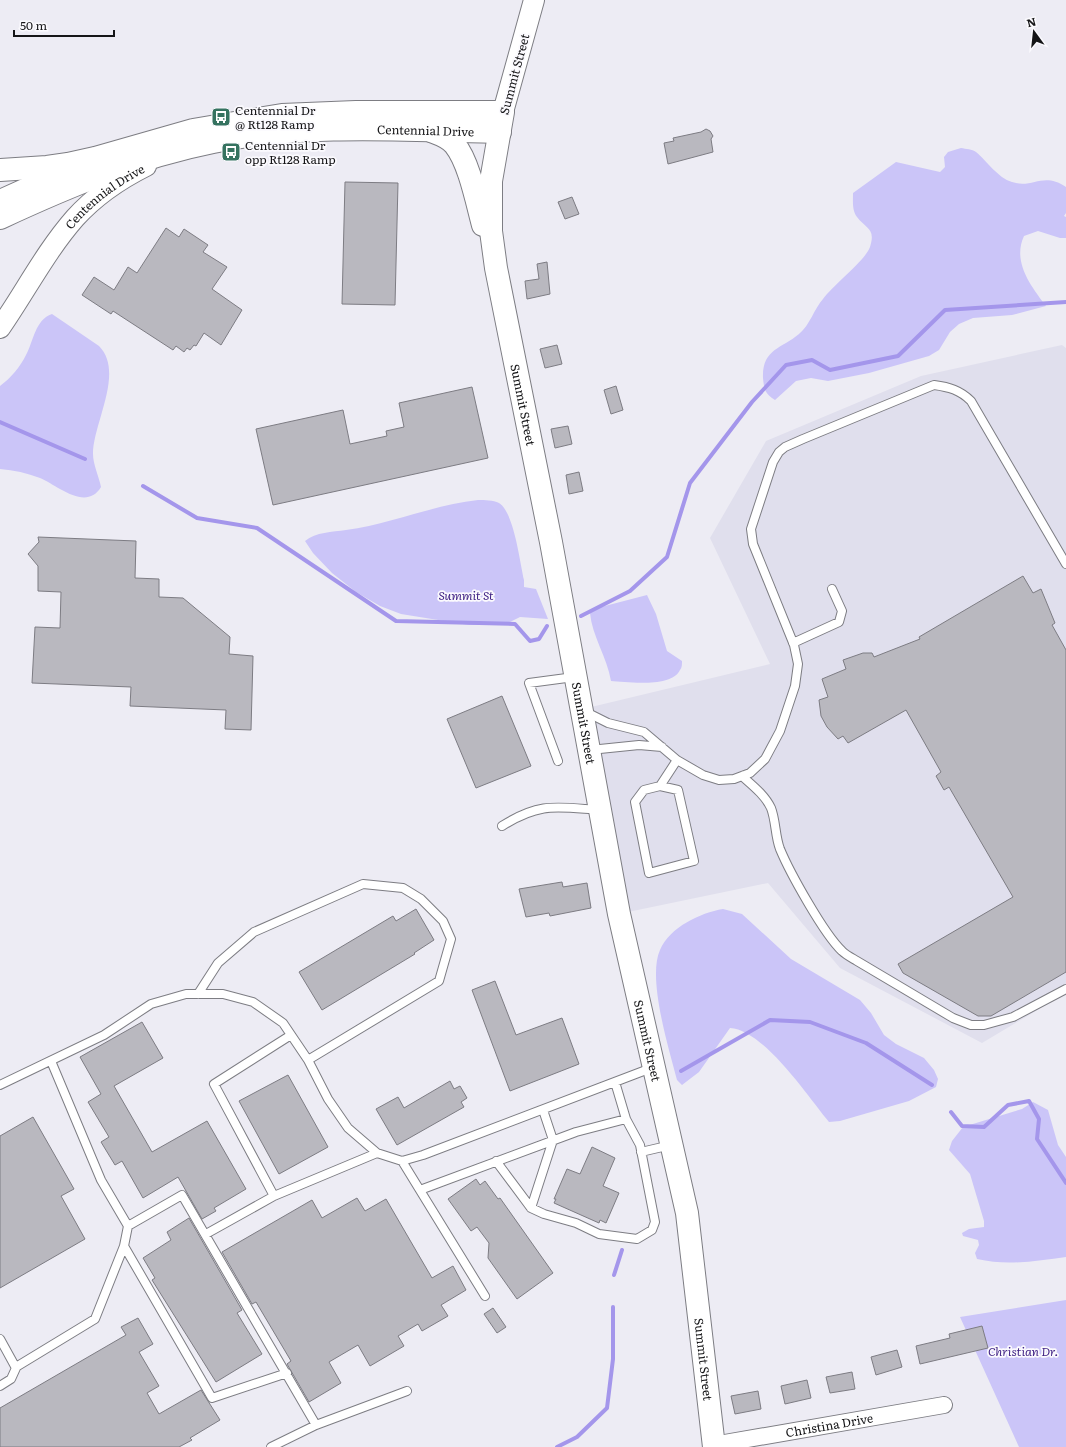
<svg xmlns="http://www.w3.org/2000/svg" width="1066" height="1447" font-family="Literata,serif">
	<rect width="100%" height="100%" fill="#edecf4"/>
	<path fill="#e0dfed" d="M 1062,345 L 1066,348 L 1066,993 L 982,1043 L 840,968 L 768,883 L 628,912 L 587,708 L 770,664 L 710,538 L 766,441 L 921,376 Z"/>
	<path fill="#cbc5f8" d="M 961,148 C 966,149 972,149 976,152 C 987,161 998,178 1012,182 C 1033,189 1043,171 1066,187 L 1066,213 L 1064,216 L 1066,217 L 1066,238 L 1060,238 L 1038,231 L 1024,236 C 1012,262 1031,286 1046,306 L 1012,315 L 973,318 L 959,324 L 950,332 L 939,350 L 929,356 L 869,373 L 828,381 L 811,378 L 796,381 L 775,400 C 765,394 764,389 763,378 C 762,349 781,349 799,334 C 810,325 814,309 823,299 C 833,285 865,261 870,247 C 876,228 866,229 857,217 C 852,210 853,202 853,193 L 896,162 L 940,172 L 945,167 L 944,157 L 948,152 Z
		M 52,314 L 99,346 C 125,372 93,423 93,454 C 93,464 99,477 101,487 C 86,512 57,485 40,478 C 27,473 14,470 0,469 L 0,386 C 11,378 20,367 26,355 C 34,340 35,320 52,314 Z
		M 478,500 C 485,500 493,500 499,503 C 514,512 520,563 524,580 L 524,587 L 536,589 L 548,619 L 520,617 L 504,625 L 469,625 L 401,614 L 380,606 L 356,592 L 332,573 L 313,553 L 305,541 C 316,532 332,532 346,530 C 391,524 433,505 478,500 Z
		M 647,595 L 656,614 L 667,651 L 682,661 C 682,664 682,668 680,670 C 672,688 627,682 611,681 C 607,657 592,636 590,613 L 601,607 Z
		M 723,909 L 742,914 L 791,959 L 860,1000 L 871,1013 L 884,1035 L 896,1044 L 924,1058 L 934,1070 L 938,1079 L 936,1087 L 909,1101 L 840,1121 L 829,1122 C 808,1097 764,1030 730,1028 L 699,1072 L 682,1085 L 677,1080 C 669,1049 647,978 660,950 C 670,927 700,913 723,909 Z
		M 1033,1102 L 1048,1110 L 1058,1145 L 1066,1157 L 1066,1257 C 1037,1261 1007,1266 977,1259 L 975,1253 L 979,1245 L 978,1240 L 963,1236 L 962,1233 L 969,1229 L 984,1227 L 984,1221 L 970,1174 L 949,1150 L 952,1141 L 963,1127 L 1022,1109 Z
		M 1066,1300 L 1066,1447 L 1019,1447 L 960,1317 Z"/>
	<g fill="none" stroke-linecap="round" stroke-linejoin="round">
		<path stroke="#a496eb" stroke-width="4" d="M 0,422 L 85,459
			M 143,486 L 197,518 L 257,528 L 396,621 L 515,624 L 530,641 L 539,639 L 547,626
			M 581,616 L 630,591 L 667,557 L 690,483 L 752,402 L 786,365 L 812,360 L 830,370 L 898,356 L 945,310 L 1066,302
			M 681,1071 L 770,1020 L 810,1022 L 866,1043 L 932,1085
			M 951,1112 L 962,1126 L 984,1127 L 1008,1105 L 1029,1101 L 1039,1119 L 1037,1139 L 1066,1183
			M 614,1275 L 622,1250
			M 557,1447 L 577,1437 L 607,1408 L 613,1359 L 613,1307"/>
	</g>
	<path fill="#b9b8bf" stroke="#7d7c83" d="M 706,129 L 710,131 L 713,136 L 711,139 L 713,152 L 668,164 L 664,143 L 674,141 L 673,138 L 701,132 Z
		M 345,182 L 398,183 L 395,305 L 342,304 Z
		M 572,197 L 579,214 L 565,219 L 558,202 Z
		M 166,228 L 179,237 L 184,229 L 208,245 L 203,252 L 227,267 L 212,289 L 242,310 L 221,345 L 204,333 L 196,346 L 194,345 L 190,350 L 187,348 L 184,352 L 176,346 L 173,350 L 113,311 L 111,314 L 82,295 L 94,277 L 114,290 L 128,267 L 137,273 Z
		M 547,262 L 550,294 L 527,299 L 525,281 L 539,279 L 537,264 Z
		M 557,345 L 562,364 L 545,368 L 540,349 Z
		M 616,386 L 623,410 L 611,414 L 604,390 Z
		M 472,387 L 488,458 L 273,505 L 256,429 L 343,410 L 350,444 L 387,436 L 386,431 L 404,427 L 399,403 Z
		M 568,426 L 572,444 L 555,448 L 551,429 Z
		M 579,472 L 583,491 L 569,494 L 566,475 Z
		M 38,537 L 136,541 L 135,578 L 159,579 L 159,597 L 183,598 L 230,637 L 229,654 L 253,656 L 251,730 L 225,729 L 226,710 L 130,706 L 131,687 L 32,683 L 35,627 L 60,628 L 61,592 L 38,591 L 38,566 L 28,554 L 39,542 Z
		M 1023,576 L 1033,593 L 1041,589 L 1055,623 L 1052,625 L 1066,650 L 1066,972 L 991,1016 L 978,1016 L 903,973 L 898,964 L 1013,897 L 949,787 L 944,790 L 936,776 L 941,772 L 906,710 L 848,743 L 843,736 L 838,739 L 827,727 L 821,716 L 819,700 L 828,697 L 822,679 L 846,669 L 843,660 L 863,653 L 872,653 L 874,657 L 920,639 L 919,637 Z
		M 502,696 L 531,766 L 476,788 L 447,719 Z
		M 562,882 L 563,887 L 587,883 L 591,908 L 550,916 L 549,913 L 526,917 L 519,889 Z
		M 416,909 L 434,940 L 414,953 L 415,954 L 322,1010 L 299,972 L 393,916 L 396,921 Z
		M 495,981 L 516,1035 L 562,1018 L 579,1064 L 510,1091 L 472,990 Z
		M 142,1022 L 163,1058 L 114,1086 L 152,1152 L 207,1121 L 246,1189 L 214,1208 L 216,1211 L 202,1219 L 178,1177 L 143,1198 L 122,1161 L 115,1165 L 101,1142 L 109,1137 L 88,1102 L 101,1094 L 80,1057 Z
		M 288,1075 L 328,1147 L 279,1174 L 239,1101 Z
		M 450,1081 L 454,1089 L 460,1086 L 467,1098 L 461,1102 L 464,1107 L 397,1145 L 376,1109 L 398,1097 L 404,1108 Z
		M 33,1117 L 74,1189 L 61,1196 L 85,1239 L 0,1288 L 0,1136 Z
		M 592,1147 L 615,1158 L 603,1186 L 619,1193 L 606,1223 L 600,1220 L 599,1223 L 554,1203 L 556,1199 L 554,1199 L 567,1169 L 580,1174 Z
		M 476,1179 L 480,1185 L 485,1181 L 498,1199 L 500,1198 L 553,1273 L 517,1299 L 488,1258 L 489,1243 L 477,1227 L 471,1231 L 448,1199 Z
		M 357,1198 L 365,1211 L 386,1199 L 432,1278 L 453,1266 L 466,1290 L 441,1305 L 448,1316 L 422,1331 L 418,1324 L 398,1336 L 404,1346 L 370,1366 L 358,1345 L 329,1362 L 341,1383 L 309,1402 L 287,1364 L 291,1361 L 256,1302 L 252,1304 L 222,1252 L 312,1200 L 322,1218 Z
		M 189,1218 L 242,1310 L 237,1313 L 262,1354 L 216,1382 L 152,1280 L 155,1278 L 143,1258 L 171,1240 L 167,1232 Z
		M 493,1308 L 506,1327 L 497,1333 L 484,1314 Z
		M 138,1318 L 153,1344 L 139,1352 L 159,1386 L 147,1393 L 159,1414 L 201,1390 L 220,1420 L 190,1438 L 192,1440 L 179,1447 L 0,1447 L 0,1408 L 126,1335 L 121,1327 Z
		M 982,1326 L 988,1348 L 920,1364 L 916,1346 L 950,1338 L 949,1334 Z
		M 897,1350 L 902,1367 L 876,1375 L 871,1357 Z
		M 852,1372 L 855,1389 L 830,1393 L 826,1377 Z
		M 807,1380 L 811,1398 L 785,1404 L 781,1386 Z
		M 758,1391 L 761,1409 L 735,1414 L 731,1396 Z"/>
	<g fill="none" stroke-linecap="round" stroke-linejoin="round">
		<defs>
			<path id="service" d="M 793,643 L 839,622 L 842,611 L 832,589
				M 584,711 L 608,723 L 644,732 L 677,760 L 703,775 L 719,780 L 734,779 L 750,773 L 765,759 L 780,731 L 795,686 L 798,664 L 794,645 L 753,544 L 751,529 L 773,462 L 779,452 L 785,447 L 803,439 L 934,385 C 949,387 960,390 971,401 L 1066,564
				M 590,750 L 639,745 L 662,747
				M 558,761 L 529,683 L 574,677
				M 742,776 C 752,785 765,795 771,808 C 776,821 775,836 780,849 C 790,873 824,934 842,951 C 846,955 852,958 857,961 L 953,1018 L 971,1025 L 984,1025 L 1013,1017 L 1066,989
				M 660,786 L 644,790 L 635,802 L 649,873 L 694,861 L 678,790 L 660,786 L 677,760
				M 502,826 C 540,802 556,807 599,810
				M 198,994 L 218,963 L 254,932 L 363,884 L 403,888 L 421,899 L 443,921 L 451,939 L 439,981 L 308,1060
				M 291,1035 L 214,1084 L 274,1196 L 377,1153
				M 51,1061 L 101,1180 L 128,1226
				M 0,1085 L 104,1035 L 151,1004 L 186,994 L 223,994 L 253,1002 L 283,1023 L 308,1060 L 328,1099 L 348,1128 L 377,1153 L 402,1161 L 423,1155 L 654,1067
				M 641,1152 L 671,1145
				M 402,1161 L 485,1296
				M 496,1161 L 531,1208 L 544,1214 L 576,1223 L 599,1234 L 637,1239 L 652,1230 L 655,1222 L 640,1145 L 626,1119
				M 420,1190 L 576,1132 L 626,1119 L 615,1082
				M 531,1208 L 553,1140 L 543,1110
				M 206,1234 L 274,1196
				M 124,1246 L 212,1398 L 287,1373
				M 0,1339 L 16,1368 L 11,1379 L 0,1386
				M 16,1367 L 95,1319 L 124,1246 L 128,1226 L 182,1195 L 316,1425
				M 271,1447 L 316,1425 L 407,1391"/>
			<g id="minor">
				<path id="s1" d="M 713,1445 L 944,1405"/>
			</g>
			<g id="tertiary">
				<path d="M 503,112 L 534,0"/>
				<path d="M 0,200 L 73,167"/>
				<path id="s2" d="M 0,328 C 25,292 46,251 75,218 C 95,196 120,179 146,166"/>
			</g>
			<g id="secondary">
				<path d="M 431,131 C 439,134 449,137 455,145 C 469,162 477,203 483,225"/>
				<path id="s3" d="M 0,170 L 47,167 L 68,164 L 95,158 L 193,130 L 282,115 L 356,112 L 503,112 L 491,181 L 491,231 L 496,268 L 551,542 L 619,914 L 687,1213 L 714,1447"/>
				<path id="s4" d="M 0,218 C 69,186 138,157 213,142 C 304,123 407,130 500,132"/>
			</g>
		</defs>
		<use href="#service" stroke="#7d7d83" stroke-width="10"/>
		<use href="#minor" stroke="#7d7d83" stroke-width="18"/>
		<use href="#tertiary" stroke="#7d7d83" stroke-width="22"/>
		<use href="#secondary" stroke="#7d7d83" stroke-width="24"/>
		<use href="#service" stroke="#fff" stroke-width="8"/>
		<use href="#minor" stroke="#fff" stroke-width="16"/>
		<use href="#tertiary" stroke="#fff" stroke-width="20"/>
		<use href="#secondary" stroke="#fff" stroke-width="22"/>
	</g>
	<defs>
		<symbol id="bus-square" viewBox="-11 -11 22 22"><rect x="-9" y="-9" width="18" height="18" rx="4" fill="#357360" stroke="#fbfafe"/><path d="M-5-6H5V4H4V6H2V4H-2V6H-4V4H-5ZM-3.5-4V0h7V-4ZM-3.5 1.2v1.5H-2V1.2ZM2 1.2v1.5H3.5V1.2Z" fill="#fff"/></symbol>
	</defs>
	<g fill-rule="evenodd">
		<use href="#bus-square" x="210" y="106" width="22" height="22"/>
		<use href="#bus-square" x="220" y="141" width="22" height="22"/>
	</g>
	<g text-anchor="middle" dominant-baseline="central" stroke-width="3.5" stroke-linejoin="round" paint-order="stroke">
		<g font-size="12" fill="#151517" stroke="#fbfafe">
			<text transform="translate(514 74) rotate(-75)">Summit Street</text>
			<text stroke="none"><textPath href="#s4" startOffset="440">Centennial Drive</textPath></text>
			<text stroke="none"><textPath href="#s2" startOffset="170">Centennial Drive</textPath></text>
			<text stroke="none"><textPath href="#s3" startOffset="806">Summit Street</textPath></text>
			<text stroke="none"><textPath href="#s3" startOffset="1130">Summit Street</textPath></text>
			<text stroke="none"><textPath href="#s3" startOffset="1454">Summit Street</textPath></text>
			<text stroke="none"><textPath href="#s3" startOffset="1778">Summit Street</textPath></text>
			<text stroke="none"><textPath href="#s1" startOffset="118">Christina Drive</textPath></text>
		</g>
		<g font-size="12" fill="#151517" stroke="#fbfafe" text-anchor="start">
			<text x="235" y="110">Centennial Dr<tspan x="235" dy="14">@ Rt128 Ramp</tspan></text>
			<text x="245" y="145">Centennial Dr<tspan x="245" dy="14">opp Rt128 Ramp</tspan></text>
		</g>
		<g font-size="12" font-style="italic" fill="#412385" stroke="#fbfafe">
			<text x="466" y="595">Summit St</text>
			<text x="1023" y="1351">Christian Dr.</text>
		</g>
	</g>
	<g transform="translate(1034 32) rotate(345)" stroke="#fbfafe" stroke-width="3" paint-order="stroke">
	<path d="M0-3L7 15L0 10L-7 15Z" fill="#151517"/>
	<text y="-6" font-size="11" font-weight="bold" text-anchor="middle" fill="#151517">N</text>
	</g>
	<path d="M14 30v6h100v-6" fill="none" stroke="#151517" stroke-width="2"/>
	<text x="20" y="30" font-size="12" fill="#151517" stroke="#fbfafe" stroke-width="3" paint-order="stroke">50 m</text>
</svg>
